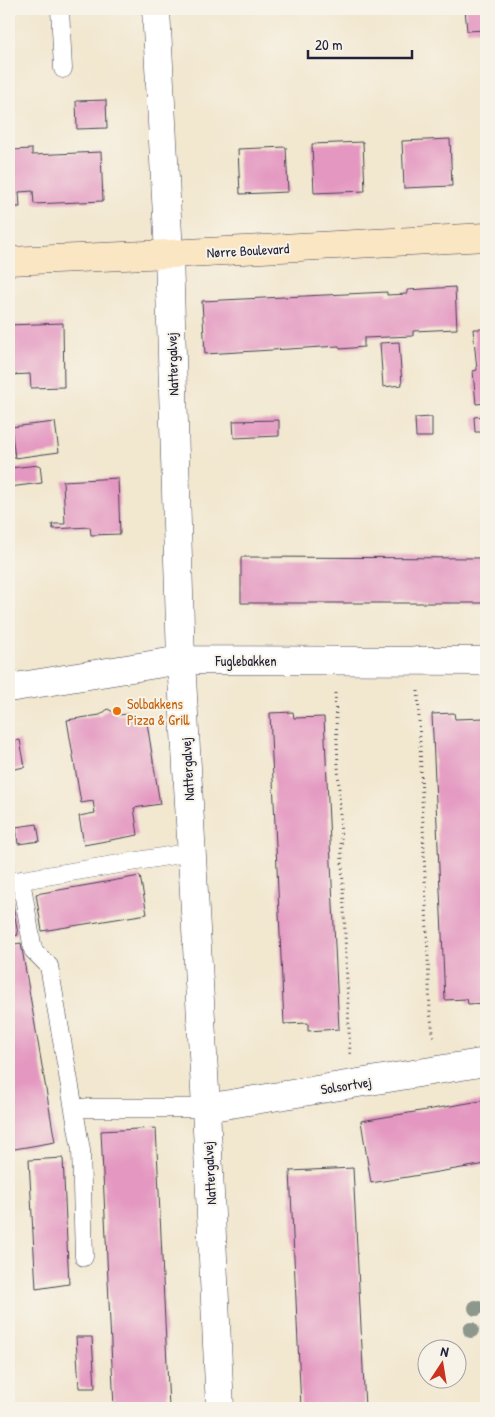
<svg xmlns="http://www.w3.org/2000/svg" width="495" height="1417" font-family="'Patrick Hand',sans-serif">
	<rect width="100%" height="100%" fill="#f7f3e8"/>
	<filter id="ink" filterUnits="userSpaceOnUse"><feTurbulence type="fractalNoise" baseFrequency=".02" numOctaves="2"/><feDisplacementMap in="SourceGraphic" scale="10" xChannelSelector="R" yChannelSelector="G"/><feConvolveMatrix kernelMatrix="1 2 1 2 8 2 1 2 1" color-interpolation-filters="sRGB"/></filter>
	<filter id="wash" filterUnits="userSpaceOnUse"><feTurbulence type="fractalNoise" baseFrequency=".0096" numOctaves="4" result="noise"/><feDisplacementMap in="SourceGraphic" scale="20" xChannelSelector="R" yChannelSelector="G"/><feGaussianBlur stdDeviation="1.12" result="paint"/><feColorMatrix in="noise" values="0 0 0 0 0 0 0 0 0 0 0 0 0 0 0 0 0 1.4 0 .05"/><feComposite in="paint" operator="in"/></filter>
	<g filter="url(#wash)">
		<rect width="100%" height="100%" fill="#f2e7cf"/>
		<g id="blocks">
			<path fill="#e498c1" d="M 465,9 L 486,9 L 486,30 L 467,31 Z
				M 106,100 L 107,128 L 77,129 L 76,101 Z
				M 450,139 L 452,186 L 404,188 L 402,141 Z
				M 363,142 L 365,191 L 314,193 L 312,144 Z
				M 286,147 L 288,192 L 240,194 L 238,149 Z
				M 32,149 L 32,155 L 101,152 L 103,201 L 34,204 L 33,191 L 19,192 L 20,207 L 9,207 L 9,152 L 13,152 L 12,150 Z
				M 455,287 L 457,329 L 413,331 L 413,336 L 364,338 L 364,347 L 340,349 L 339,346 L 205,354 L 202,301 L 387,292 L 387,295 L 407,294 L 407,290 Z
				M 63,323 L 64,387 L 31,388 L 30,374 L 9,375 L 9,325 Z
				M 473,329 L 486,329 L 486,403 L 476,404 L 473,371 L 477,370 Z
				M 399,342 L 402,385 L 383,387 L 380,343 Z
				M 486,416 L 486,432 L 475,432 L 474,417 Z
				M 432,417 L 432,437 L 416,437 L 415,418 Z
				M 279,420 L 279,436 L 234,438 L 233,421 Z
				M 55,422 L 59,452 L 15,458 L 11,427 Z
				M 40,465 L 42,483 L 9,487 L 9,468 Z
				M 118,478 L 120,534 L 91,535 L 90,527 L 53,529 L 52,524 L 65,524 L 63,481 Z
				M 241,557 L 486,558 L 486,603 L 241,603 Z
				M 108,709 L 118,715 L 128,714 L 137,724 L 147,723 L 160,804 L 134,808 L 138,835 L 84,845 L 79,816 L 95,813 L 93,801 L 81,803 L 67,720 L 100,715 Z
				M 293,712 L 294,718 L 324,717 L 339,1029 L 308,1031 L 308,1023 L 284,1024 L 270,713 Z
				M 454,713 L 455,719 L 485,718 L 486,1003 L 468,1004 L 467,999 L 445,1000 L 432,714 Z
				M 20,740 L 25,767 L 9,770 L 9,742 Z
				M 37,824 L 40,841 L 18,844 L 16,827 Z
				M 140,876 L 147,914 L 42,931 L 36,894 Z
				M 12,898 L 18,935 L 9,937 L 9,899 Z
				M 21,943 L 55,1142 L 9,1150 L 9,945 Z
				M 486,1100 L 486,1164 L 371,1183 L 361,1121 Z
				M 156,1128 L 169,1408 L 114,1408 L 101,1131 Z
				M 63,1158 L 69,1284 L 36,1289 L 29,1160 Z
				M 353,1168 L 365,1408 L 301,1408 L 290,1171 Z
				M 76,1337 L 92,1337 L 95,1388 L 79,1388 Z"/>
		</g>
	</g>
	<g filter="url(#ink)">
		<use href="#blocks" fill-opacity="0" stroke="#414051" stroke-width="1"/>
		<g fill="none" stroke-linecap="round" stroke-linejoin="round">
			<defs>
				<path id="lane" d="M 60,9 L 63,69
					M 21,880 L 33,950 L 49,966 L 81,1150 L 84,1257
					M 10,882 L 192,852
					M 74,1108 L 206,1108"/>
				<path id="street" d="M 156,9 L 169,254 L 181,660 L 206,1108 L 220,1408
					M 9,688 L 181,660 L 486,661
					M 206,1108 L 486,1062"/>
				<path id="secondary" d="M 9,261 L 169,254 L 486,237"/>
			</defs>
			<use href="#lane" stroke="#414051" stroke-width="19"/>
			<use href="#street" stroke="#414051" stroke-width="29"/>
			<use href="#secondary" stroke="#414051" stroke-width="29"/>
			<path stroke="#414051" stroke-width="3" stroke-dasharray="1 4" stroke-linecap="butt" d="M 418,691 L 430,1012 L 434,1039
				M 335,693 L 350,1054"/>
			<use href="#lane" stroke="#fff" stroke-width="18"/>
			<use href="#street" stroke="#fff" stroke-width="28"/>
			<use href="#secondary" stroke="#fbe6c4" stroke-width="28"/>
		</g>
		<g fill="#8d978c">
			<circle cx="476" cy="1308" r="8"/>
			<circle cx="471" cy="1330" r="8"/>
		</g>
	</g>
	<circle fill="#e8710a" stroke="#f7f3e8" stroke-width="2" cx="117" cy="711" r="5"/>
	<g text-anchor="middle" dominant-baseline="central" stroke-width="4" stroke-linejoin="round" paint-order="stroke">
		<g font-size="14" fill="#22223b" stroke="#f7f3e8">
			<text transform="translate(248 250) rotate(-3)">Nørre Boulevard</text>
			<text transform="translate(172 364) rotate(-92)">Nattergalvej</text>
			<text x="246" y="660">Fuglebakken</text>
			<text transform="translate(187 769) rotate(-93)">Nattergalvej</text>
			<text transform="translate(346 1085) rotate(-9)">Solsortvej</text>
			<text transform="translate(209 1173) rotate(-93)">Nattergalvej</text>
		</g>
		<g font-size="14" fill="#c56008" stroke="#f7f3e8" text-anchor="start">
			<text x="127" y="703">Solbakkens<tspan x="127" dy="16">Pizza &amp; Grill</tspan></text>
		</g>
	</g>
	<rect width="495" height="1417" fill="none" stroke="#f7f3e8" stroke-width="30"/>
	<g transform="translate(442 1364) rotate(12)"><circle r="24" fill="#f7f3e8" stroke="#a29fa3"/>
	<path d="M0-4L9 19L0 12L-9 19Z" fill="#c8321e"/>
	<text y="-8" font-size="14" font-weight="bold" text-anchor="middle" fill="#22223b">N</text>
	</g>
	<path d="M308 50v8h104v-8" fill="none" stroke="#22223b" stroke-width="2.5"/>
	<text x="315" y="50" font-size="15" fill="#22223b" stroke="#f7f3e8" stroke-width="4" paint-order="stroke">20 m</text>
</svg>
